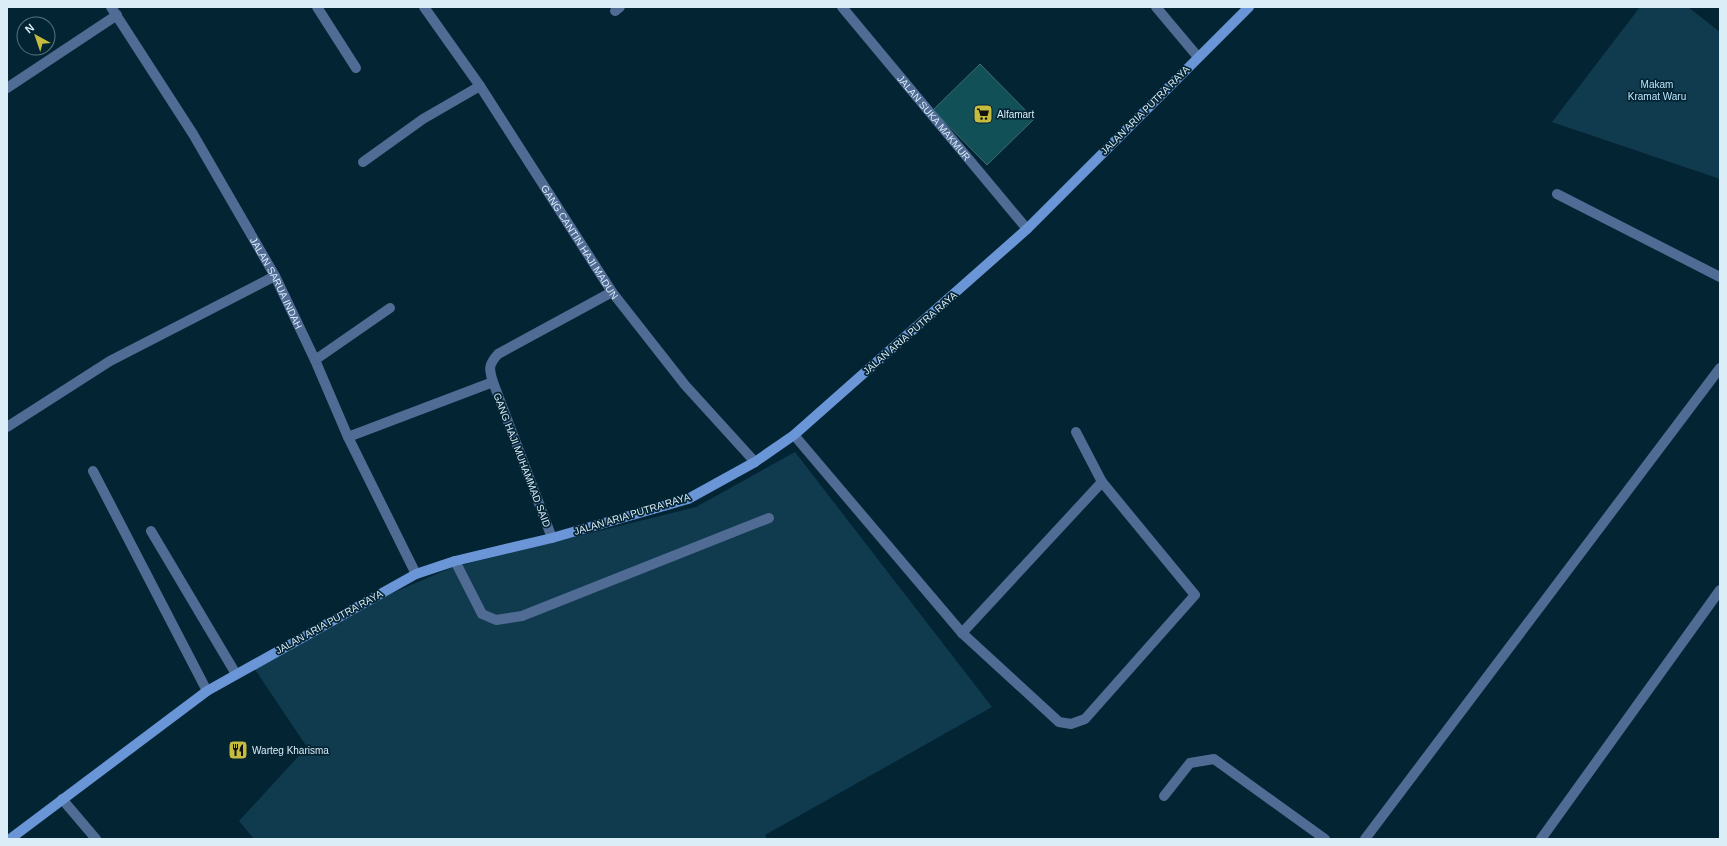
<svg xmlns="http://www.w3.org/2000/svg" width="1727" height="846" font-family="Helvetica,sans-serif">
	<rect width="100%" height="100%" fill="#032433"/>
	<path fill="#103b4f" d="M 1640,7 L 1688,7 L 1720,32 L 1720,179 L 1552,122 Z
		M 795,452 L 992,707 L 765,835 L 767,839 L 254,839 L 239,821 L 307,747 L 254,668 L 376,600 L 453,567 L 696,507 Z"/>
	<path fill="#125058" stroke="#426a71" d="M 980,64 L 1034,119 L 987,165 L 933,110 Z"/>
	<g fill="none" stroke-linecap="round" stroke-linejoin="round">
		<path stroke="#506b94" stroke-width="10" d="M 151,531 L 236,674
			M 455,561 L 482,614 L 496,620 L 522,616 L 769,518
			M 62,799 L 96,839"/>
		<g stroke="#506b94" stroke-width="10">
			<path id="s1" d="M 111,7 L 193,134 L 275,276 L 315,360 L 348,437 L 416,574"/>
			<path d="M 317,7 L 356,68"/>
			<path id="s2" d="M 424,7 L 480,86 L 612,292 L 685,385 L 755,462"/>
			<path id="s3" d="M 842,7 L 1027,229"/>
			<path d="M 1156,7 L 1198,57"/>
			<path d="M 615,11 L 620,7"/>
			<path d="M 7,88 L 117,15"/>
			<path d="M 363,162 L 423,119 L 480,86"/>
			<path d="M 1557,194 L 1720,277"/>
			<path d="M 315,360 L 390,308"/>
			<path d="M 7,427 L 110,361 L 275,276"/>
			<path d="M 794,435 L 962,633 L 1059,722 L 1071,724 L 1085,719 L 1195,595 L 1102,482 L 1076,432"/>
			<path d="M 348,437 L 493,382"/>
			<path d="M 93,471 L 207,691"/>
			<path d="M 552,538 L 493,382 C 489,369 488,365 498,354 L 612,292"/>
			<path d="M 962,633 L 1102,482"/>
			<path d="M 1164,796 L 1190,763 L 1214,759 L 1325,839"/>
			<path d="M 1365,839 L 1720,368"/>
			<path d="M 1541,839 L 1720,590"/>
		</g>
		<path stroke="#6a95d7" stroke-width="10" d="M 10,839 L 207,691 L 416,574 L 455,561 L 552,538 L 688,499 L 755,462 L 794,435 L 1027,229 L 1249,7"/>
	</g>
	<defs>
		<symbol id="supermarket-square" viewBox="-11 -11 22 22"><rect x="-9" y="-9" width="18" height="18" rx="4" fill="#c5bc3d" stroke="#032433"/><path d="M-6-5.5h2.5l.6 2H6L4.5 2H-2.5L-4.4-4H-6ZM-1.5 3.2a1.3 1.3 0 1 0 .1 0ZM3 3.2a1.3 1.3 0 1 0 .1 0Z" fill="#111"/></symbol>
		<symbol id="restaurant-square" viewBox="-11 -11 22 22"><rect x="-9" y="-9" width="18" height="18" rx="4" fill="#c5bc3d" stroke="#032433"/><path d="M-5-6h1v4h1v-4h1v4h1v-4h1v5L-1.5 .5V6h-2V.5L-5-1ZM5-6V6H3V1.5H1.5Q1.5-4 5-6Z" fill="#111"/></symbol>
	</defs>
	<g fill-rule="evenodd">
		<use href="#supermarket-square" x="972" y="103" width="22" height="22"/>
		<use href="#restaurant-square" x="227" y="739" width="22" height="22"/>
	</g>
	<g text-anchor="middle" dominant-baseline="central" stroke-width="3.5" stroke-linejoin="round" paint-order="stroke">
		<g font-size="10" fill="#bde6fd" stroke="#032433">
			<text x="1657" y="84">Makam<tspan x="1657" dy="12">Kramat Waru</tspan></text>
		</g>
		<g font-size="10" fill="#dbedf7" stroke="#032433">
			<text transform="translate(1145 110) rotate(-45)">JALAN ARIA PUTRA RAYA</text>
			<text stroke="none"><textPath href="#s3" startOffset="144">JALAN SUKA MAKMUR</textPath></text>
			<text stroke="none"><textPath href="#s2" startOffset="282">GANG CANTIN HAJI MADUN</textPath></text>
			<text stroke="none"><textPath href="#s1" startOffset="322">JALAN SARUA INDAH</textPath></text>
			<text transform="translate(910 333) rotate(-41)">JALAN ARIA PUTRA RAYA</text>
			<text transform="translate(522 460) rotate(69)">GANG HAJI MUHAMMAD SAID</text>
			<text transform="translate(632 514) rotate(-17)">JALAN ARIA PUTRA RAYA</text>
			<text transform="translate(329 622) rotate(-29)">JALAN ARIA PUTRA RAYA</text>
		</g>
		<g font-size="10" fill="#dbedf7" stroke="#032433" text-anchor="start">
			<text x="997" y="114">Alfamart</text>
			<text x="252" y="750">Warteg Kharisma</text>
		</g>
	</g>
	<rect width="1727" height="846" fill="none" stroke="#dbedf7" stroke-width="16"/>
	<g transform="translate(36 36) rotate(320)"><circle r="19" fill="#032433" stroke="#597481"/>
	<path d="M0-3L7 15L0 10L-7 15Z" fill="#c5bc3d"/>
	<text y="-6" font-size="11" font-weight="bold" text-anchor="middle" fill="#dbedf7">N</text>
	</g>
</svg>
